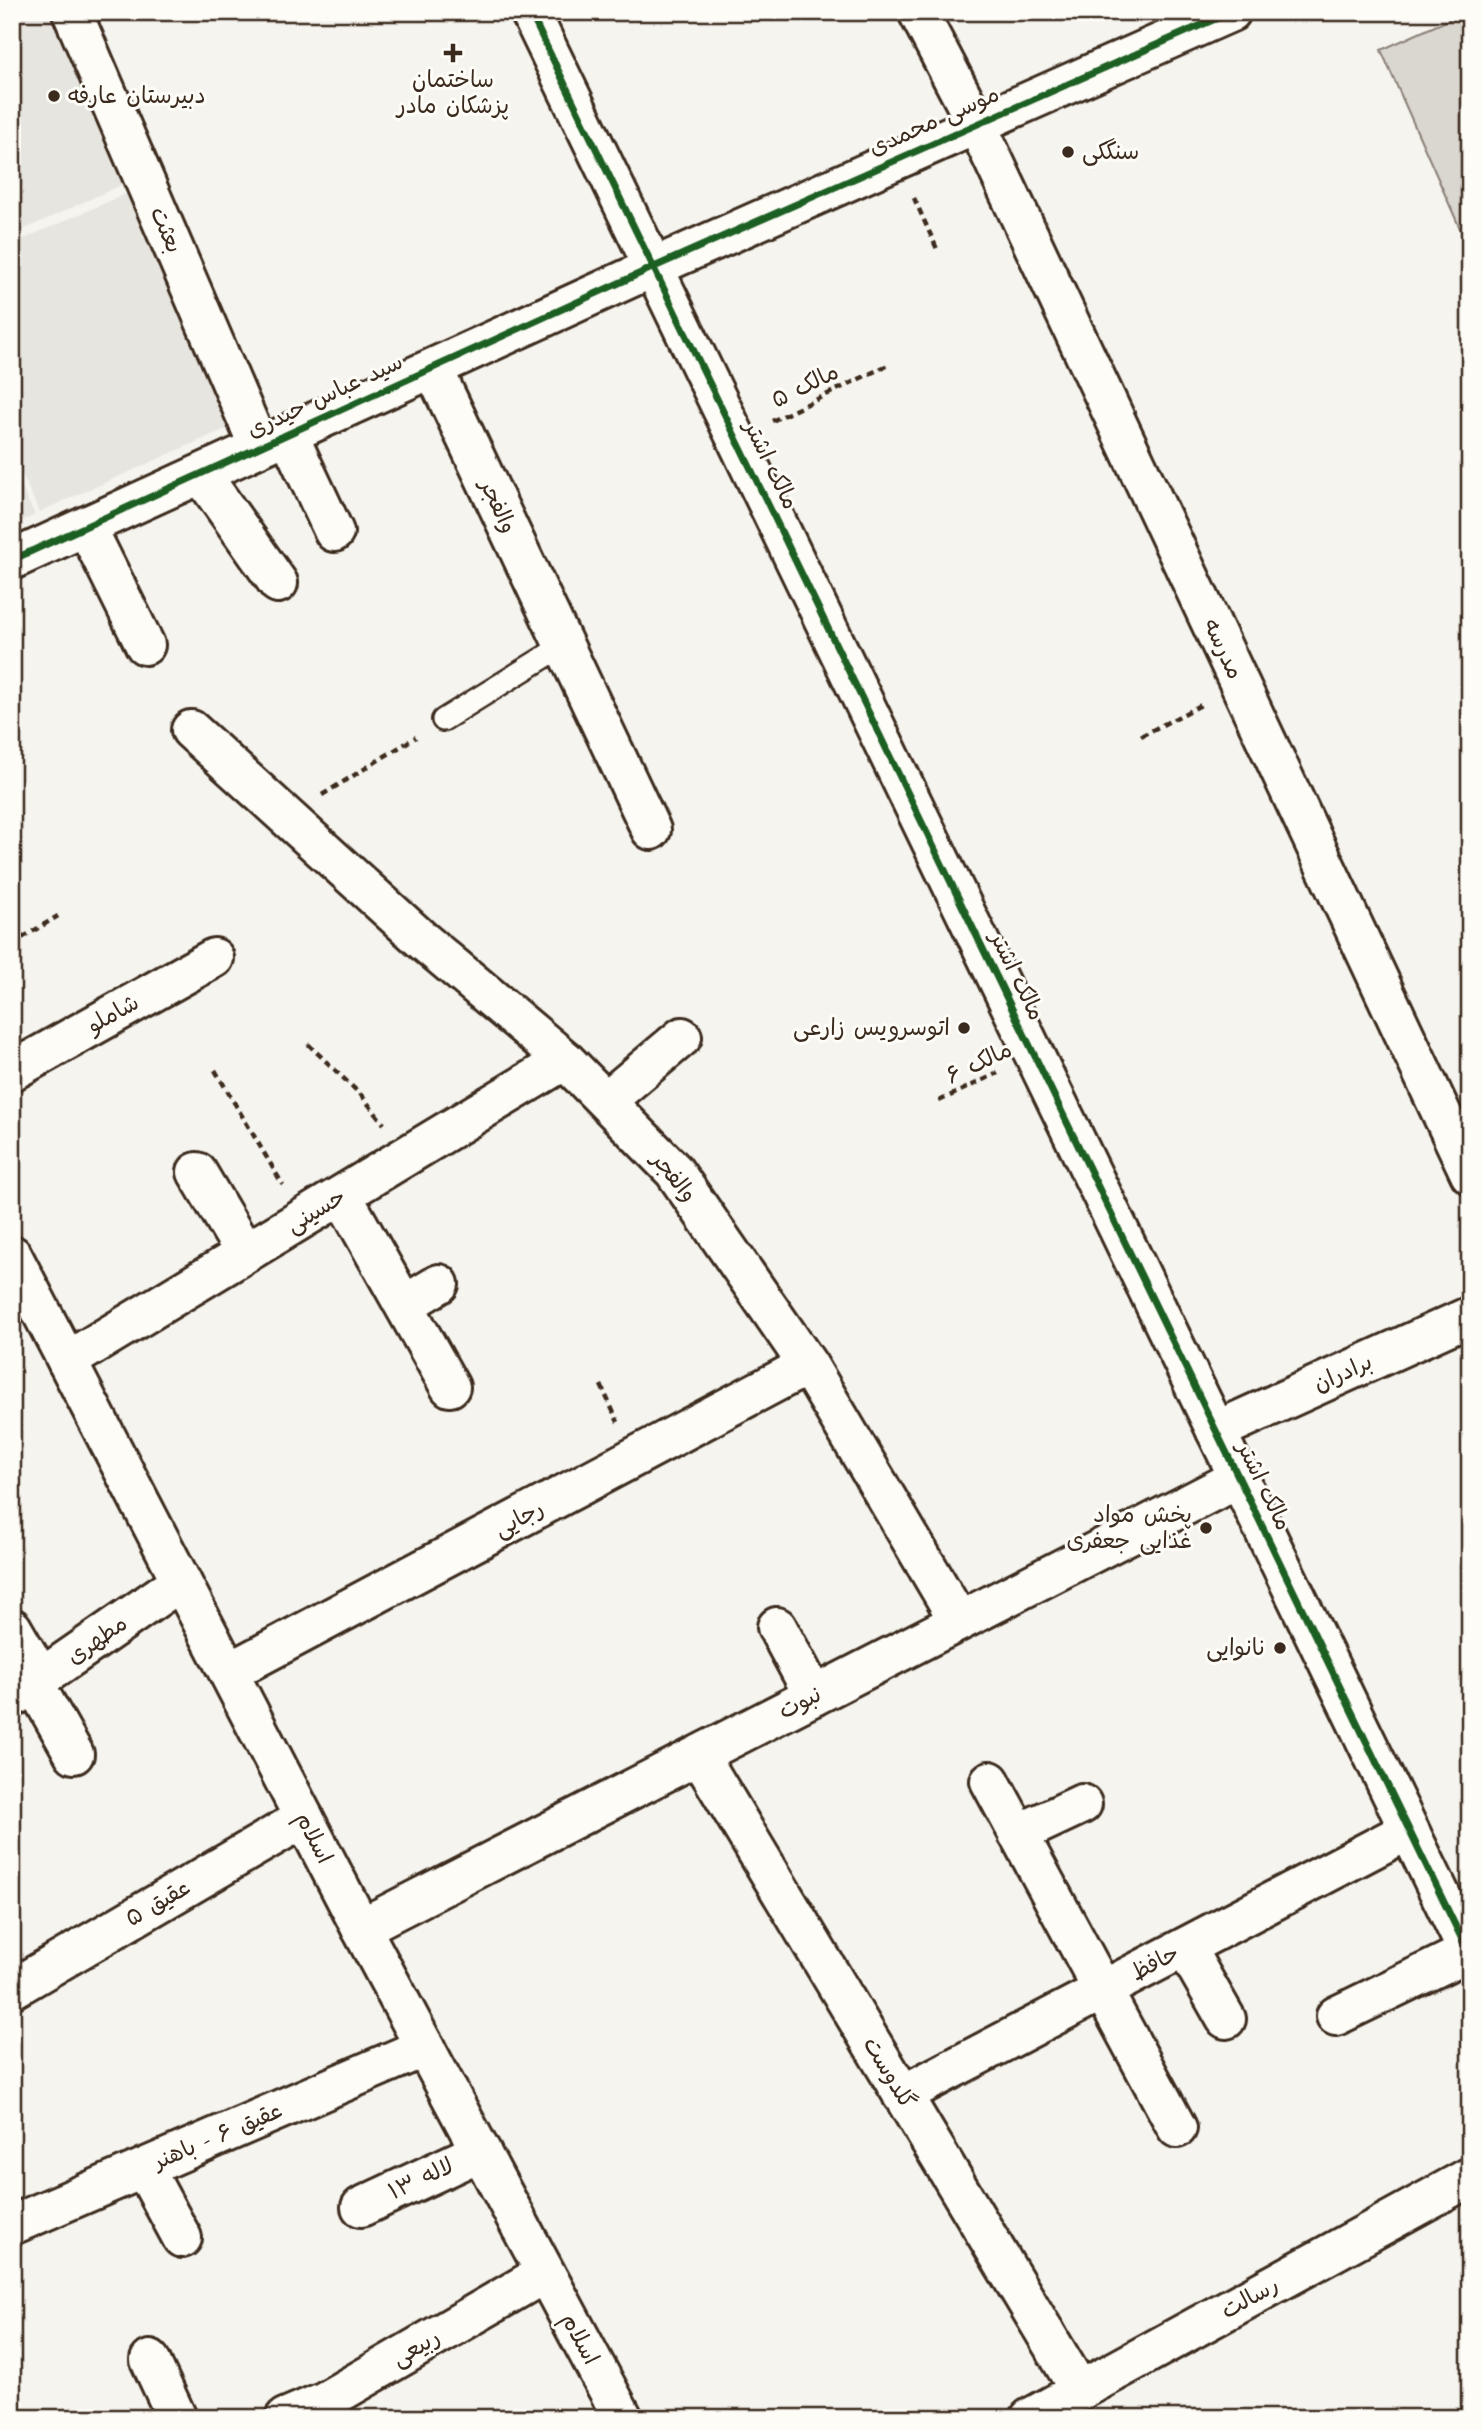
<svg xmlns="http://www.w3.org/2000/svg" width="1482" height="2430" font-family="'Architects Daughter','Playpen Sans Arabic',sans-serif">
	<rect width="100%" height="100%" fill="#f5f4ee"/>
	<filter id="ink" filterUnits="userSpaceOnUse"><feTurbulence type="fractalNoise" baseFrequency=".0143" numOctaves="2"/><feDisplacementMap in="SourceGraphic" scale="14" xChannelSelector="R" yChannelSelector="G"/><feConvolveMatrix kernelMatrix="1 2 1 2 8 2 1 2 1" color-interpolation-filters="sRGB"/></filter>
	<g filter="url(#ink)">
		<path fill="#e7e5df" d="M 12,12 L 57,12 L 134,179 L 12,235 Z
			M 137,189 L 241,422 L 39,512 L 12,451 L 12,244 Z
			M 12,468 L 35,515 L 12,526 Z"/>
		<path fill="#dad6d0" stroke="#8a8077" stroke-width="2" d="M 1466,12 L 1470,12 L 1470,251 L 1381,50 Z"/>
		<g fill="none" stroke-linecap="round" stroke-linejoin="round">
			<defs>
				<path id="lane" d="M 443,720 L 564,645"/>
				<path id="street" d="M 72,12 L 259,447
					M 918,12 L 976,123 L 1470,1174
					M 433,368 L 651,830
					M 288,434 L 334,532
					M 201,474 L 278,583
					M 86,526 L 145,645
					M 12,560 L 654,267 L 1231,12
					M 191,730 L 422,940 L 565,1060 L 674,1171 L 808,1365 L 959,1621
					M 12,1071 L 214,958
					M 606,1101 L 682,1037
					M 197,1172 L 245,1253
					M 342,1195 L 450,1387
					M 404,1305 L 439,1284
					M 67,1361 L 565,1060
					M 1216,1431 L 1470,1316
					M 777,1627 L 814,1696
					M 12,1628 L 41,1678
					M 229,1672 L 808,1365
					M 34,1683 L 74,1754
					M 12,1698 L 181,1581
					M 699,1755 L 1080,2391
					M 990,1781 L 1177,2128
					M 1018,1834 L 1082,1804
					M 361,1928 L 1239,1478
					M 1185,1947 L 1226,2019
					M 12,1989 L 304,1818
					M 1336,2016 L 1468,1952
					M 902,2095 L 1409,1830
					M 144,2168 L 182,2238
					M 361,2207 L 481,2151
					M 12,2225 L 425,2047
					M 150,2360 L 177,2418
					M 285,2418 L 325,2401 L 545,2273
					M 1030,2418 L 1470,2177"/>
				<path id="secondary" d="M 530,12 L 1470,1956
					M 12,1255 L 361,1928 L 623,2418"/>
			</defs>
			<use href="#lane" stroke="#3b2a1e" stroke-width="26"/>
			<use href="#street" stroke="#3b2a1e" stroke-width="44"/>
			<use href="#secondary" stroke="#3b2a1e" stroke-width="44"/>
			<path stroke="#3b2a1e" stroke-width="4.5" stroke-dasharray="7 5" stroke-linecap="butt" d="M 914,198 L 937,249
				M 772,421 L 888,365
				M 1141,736 L 1205,703
				M 322,795 L 416,737
				M 12,944 L 58,916
				M 308,1044 L 362,1096 L 384,1124
				M 215,1070 L 283,1185
				M 939,1101 L 998,1073
				M 601,1385 L 618,1422"/>
			<use href="#lane" stroke="#fdfcf7" stroke-width="21"/>
			<use href="#street" stroke="#fdfcf7" stroke-width="38"/>
			<use href="#secondary" stroke="#fdfcf7" stroke-width="38"/>
			<defs>
				<path id="cycleway" d="M 530,12 L 1470,1956
					M 12,560 L 654,267 L 1231,12"/>
			</defs>
			<use href="#cycleway" stroke="#fdfcf7" stroke-width="11"/>
			<use href="#cycleway" stroke="#1b5e20" stroke-width="7"/>
		</g>
	</g>
	<g fill="#3b2a1e" stroke="#fdfcf7" stroke-width="2.5">
		<path d="M449.5 42.5h7v7h7v7h-7v7h-7v-7h-7v-7h7z"/>
		<circle cx="54" cy="96" r="7"/>
		<circle cx="1068" cy="152" r="7"/>
		<circle cx="964" cy="1028" r="7"/>
		<circle cx="1206" cy="1528" r="7"/>
		<circle cx="1280" cy="1648" r="7"/>
	</g>
	<g text-anchor="middle" dominant-baseline="central" stroke-width="6" stroke-linejoin="round" paint-order="stroke">
		<g font-size="23" fill="#3b2a1e" stroke="#fdfcf7" text-anchor="end">
			<text x="453" y="80" text-anchor="middle">ساختمان<tspan x="453" dy="26">پزشکان مادر</tspan></text>
			<text x="68" y="96" text-anchor="start">دبیرستان عارفه</text>
			<text x="1082" y="152" text-anchor="start">سنگکی</text>
			<text x="950" y="1028">اتوسرویس زارعی</text>
			<text x="1192" y="1515">پخش مواد<tspan x="1192" dy="26">غذایی جعفری</tspan></text>
			<text x="1266" y="1648">نانوایی</text>
		</g>
		<g font-size="23" fill="#3b2a1e" stroke="#fdfcf7">
			<text transform="translate(934 121) rotate(-24)">موسی محمدی</text>
			<text transform="translate(166 230) rotate(67)">بعثت</text>
			<text transform="translate(805 386) rotate(-26)">مالک ۵</text>
			<text transform="translate(325 396) rotate(-25)">سید عباس حیدری</text>
			<text transform="translate(771 465) rotate(64)">مالک اشتر</text>
			<text transform="translate(498 506) rotate(65)">والفجر</text>
			<text transform="translate(1223 649) rotate(65)">مدرسه</text>
			<text transform="translate(1017 976) rotate(64)">مالک اشتر</text>
			<text transform="translate(113 1014) rotate(-29)">شاملو</text>
			<text transform="translate(979 1063) rotate(-25)">مالک ۶</text>
			<text transform="translate(674 1177) rotate(51)">والفجر</text>
			<text transform="translate(316 1211) rotate(-31)">حسینی</text>
			<text transform="translate(1343 1373) rotate(-24)">برادران</text>
			<text transform="translate(1264 1486) rotate(64)">مالک اشتر</text>
			<text transform="translate(519 1519) rotate(-28)">رجایی</text>
			<text transform="translate(97 1640) rotate(-35)">مطهری</text>
			<text transform="translate(800 1703) rotate(-27)">نبوت</text>
			<text transform="translate(314 1838) rotate(63)">اسلام</text>
			<text transform="translate(158 1903) rotate(-30)">عقیق ۵</text>
			<text transform="translate(1155 1963) rotate(-28)">حافظ</text>
			<text transform="translate(889 2073) rotate(59)">گلدوست</text>
			<text transform="translate(218 2136) rotate(-23)">عقیق ۶ - باهنر</text>
			<text transform="translate(421 2179) rotate(-25)">لاله ۱۳</text>
			<text transform="translate(1250 2298) rotate(-29)">رسالت</text>
			<text transform="translate(580 2339) rotate(62)">اسلام</text>
			<text transform="translate(416 2348) rotate(-30)">ربیعی</text>
		</g>
	</g>
	<rect width="1482" height="2430" fill="none" stroke="#fdfcf7" stroke-width="42"/>
	<rect x="21" y="21" width="1440" height="2388" fill="none" stroke="#3b2a1e" stroke-width="2.5" filter="url(#ink)"/>
</svg>
